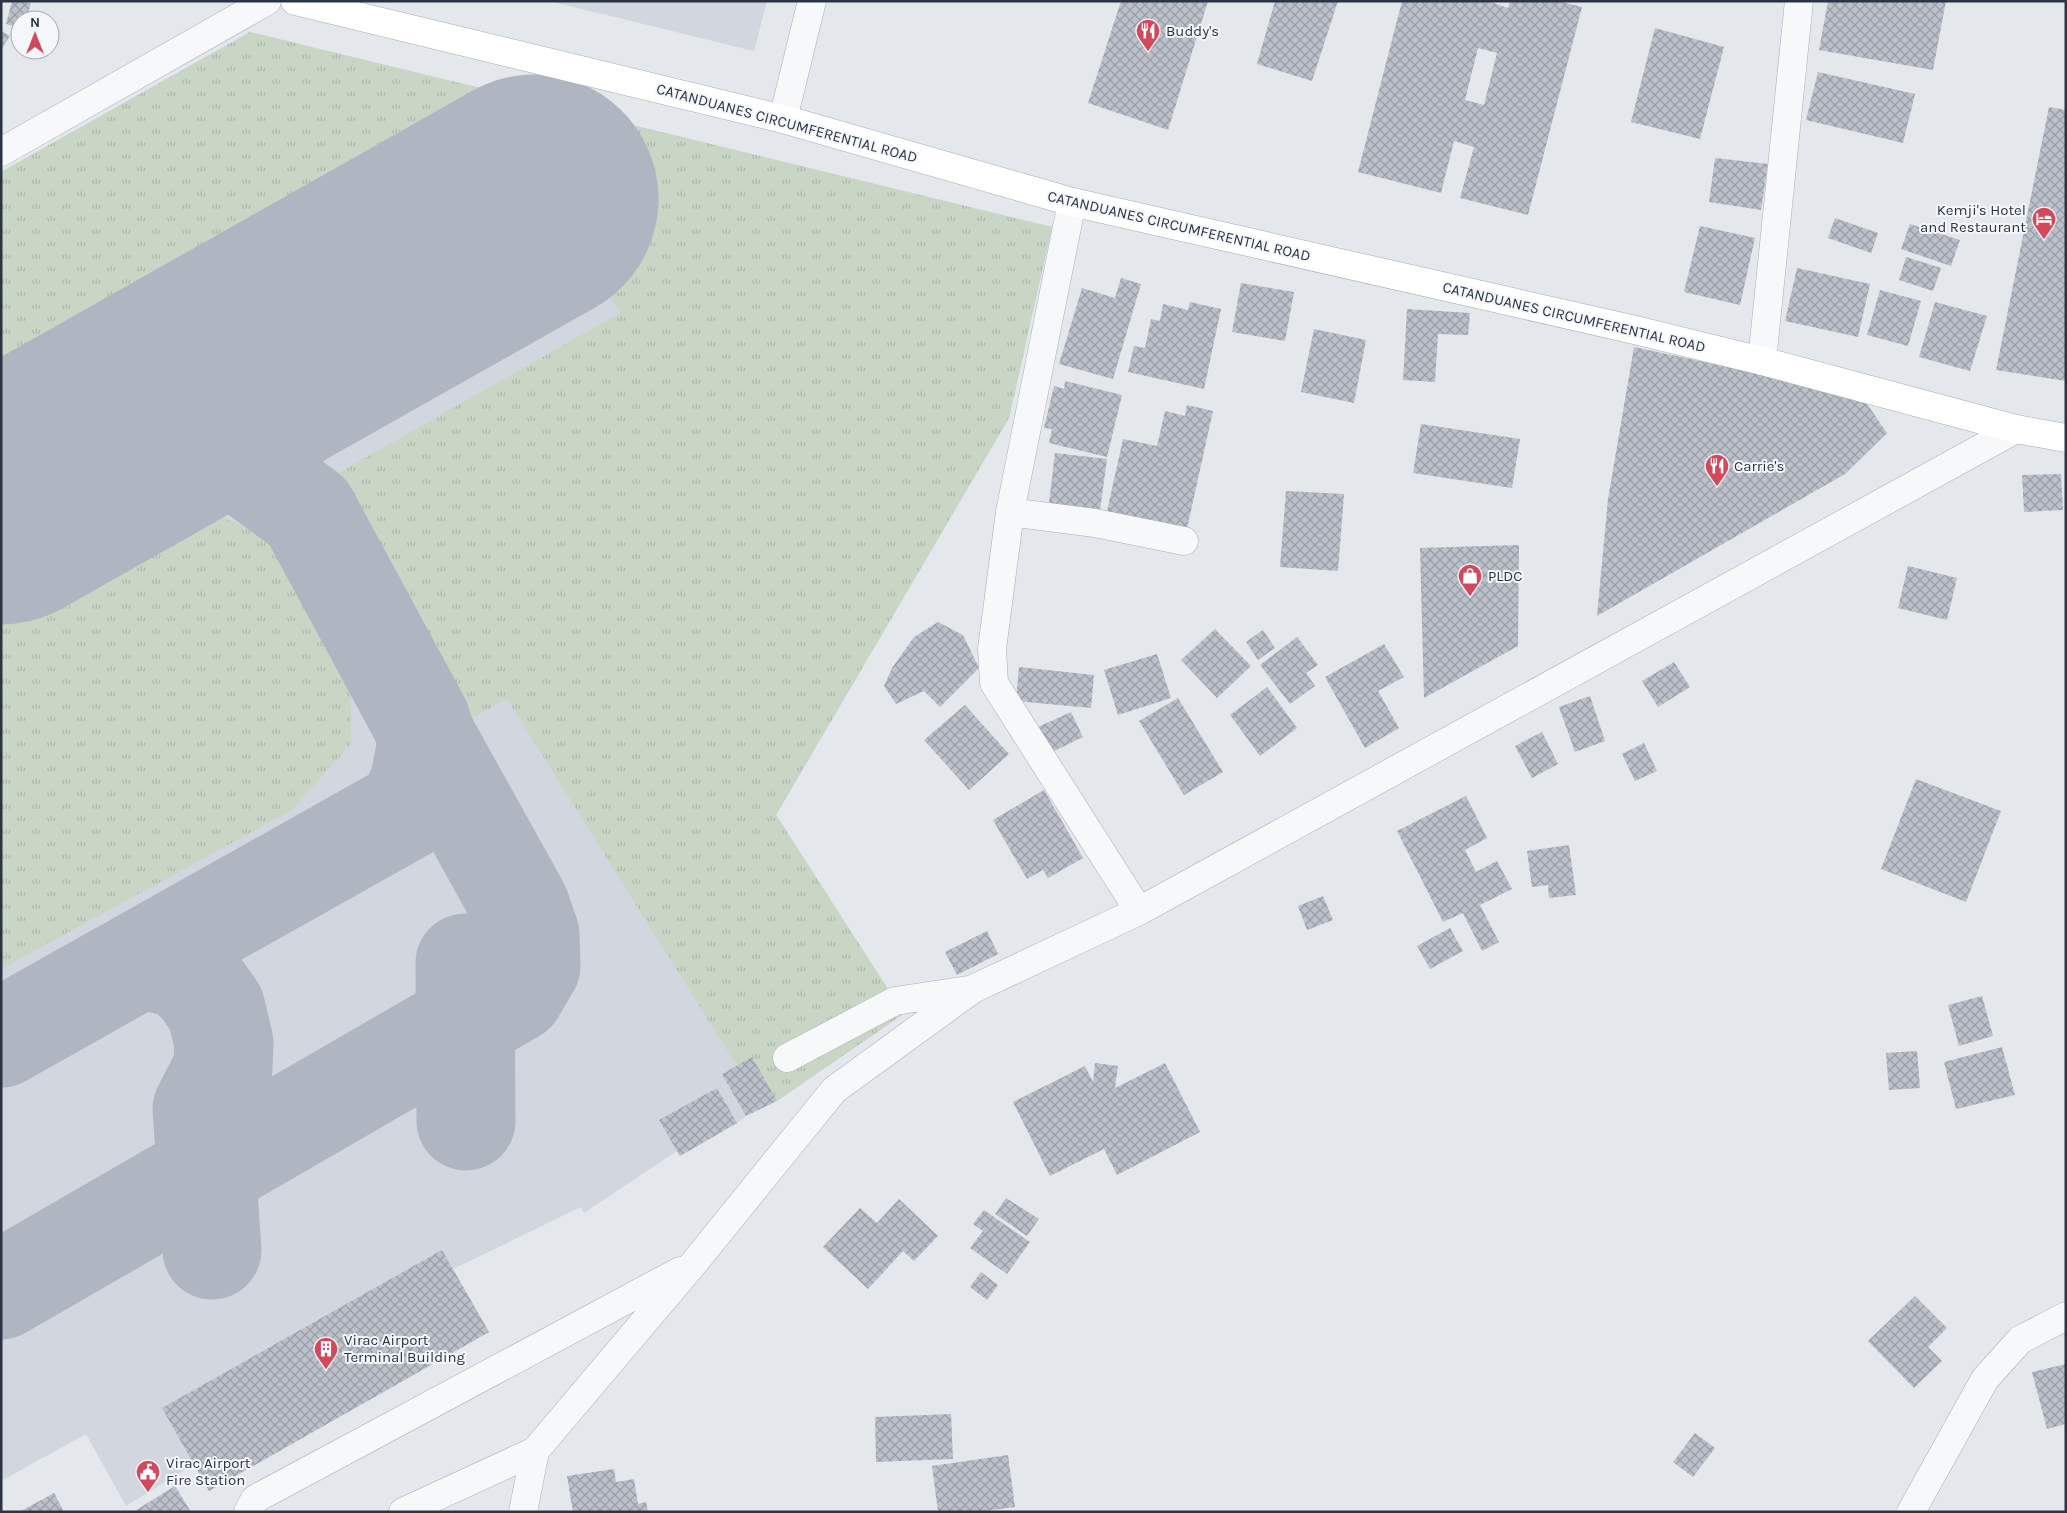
<svg xmlns="http://www.w3.org/2000/svg" width="2067" height="1513" font-family="Karla,sans-serif">
	<defs>
		<pattern id="grass-tufts" width="24" height="20" patternUnits="userSpaceOnUse" patternTransform="scale(1.25)"><rect width="24" height="20" fill="#c9d6c5"/><path d="M3 7l-1-3M5 7V3M7 7l1-3M15 17l-1-3M17 17v-4M19 17l1-3" fill="none" stroke="#adb8ab"/></pattern>
		<pattern id="building-cross-hatch" width="8" height="8" patternUnits="userSpaceOnUse" patternTransform="scale(1.25)"><rect width="8" height="8" fill="#bbc0ca"/><path d="M0 0l8 8M0 8l8-8" fill="none" stroke="#989da6"/></pattern>
	</defs>
	<rect width="100%" height="100%" fill="#e4e7ec"/>
	<path fill="#d2d6de" d="M 549,1 L 767,1 L 754,51 Z
		M 250,32 L 1052,227 L 1009,418 L 776,815 L 886,986 L 902,1015 L 777,1101 L 746,1116 L 737,1123 L 680,1156 L 677,1151 L 584,1213 L 581,1207 L 453,1269 L 489,1332 L 209,1491 L 194,1464 L 126,1506 L 86,1434 L 1,1481 L 1,172 Z"/>
	<path fill="url(#grass-tufts)" d="M 250,32 L 1052,227 L 1009,418 L 776,815 L 886,986 L 902,1015 L 777,1101 L 752,1057 L 737,1066 L 507,699 L 461,724 L 335,475 L 620,313 L 514,135 L 462,121 L 239,244 L 258,271 L 1,414 L 1,172 Z
		M 173,513 L 215,514 L 260,533 L 294,570 L 334,642 L 351,694 L 351,744 L 292,810 L 1,969 L 1,590 L 133,519 Z"/>
	<g fill="none" stroke-linecap="round" stroke-linejoin="round">
		<path stroke="#b0b6c1" stroke-width="99" d="M 142,959 L 181,969 L 199,985 L 216,1009 L 224,1043 L 223,1068 L 202,1109 L 212,1250
			M 465,963 L 466,1121
			M 1,1038 L 407,810 L 419,784 L 425,754 L 426,737 L 421,721 L 308,512 L 166,407
			M 1,1290 L 515,993 L 531,966 L 530,935 L 520,906 L 426,737"/>
		<path stroke="#b0b6c1" stroke-width="249" d="M 1,500 L 534,199"/>
	</g>
	<path fill="url(#building-cross-hatch)" fill-rule="evenodd" d="M 12,1 L 31,3 L 26,20 L 20,20 L 20,28 L 6,24 Z
		M 1121,1 L 1208,1 L 1168,130 L 1088,103 Z
		M 1275,1 L 1338,1 L 1312,81 L 1257,64 Z
		M 1402,1 L 1488,1 L 1508,8 L 1510,1 L 1558,1 L 1582,7 L 1528,215 L 1460,198 L 1474,147 L 1454,141 L 1441,193 L 1358,172 ZM 1478,48 L 1497,53 L 1484,105 L 1465,100 Z
		M 1828,1 L 1946,1 L 1933,70 L 1819,50 Z
		M 1655,28 L 1724,47 L 1700,139 L 1631,122 Z
		M 1,31 L 10,36 L 1,50 Z
		M 1818,72 L 1915,94 L 1903,143 L 1806,120 Z
		M 2049,107 L 2066,110 L 2066,381 L 1996,370 Z
		M 1715,158 L 1768,164 L 1761,210 L 1709,202 Z
		M 1835,218 L 1878,233 L 1871,253 L 1828,238 Z
		M 1910,224 L 1960,240 L 1951,266 L 1901,249 Z
		M 1700,226 L 1755,238 L 1740,305 L 1684,292 Z
		M 1906,257 L 1941,268 L 1933,291 L 1899,280 Z
		M 1797,268 L 1870,284 L 1858,337 L 1785,321 Z
		M 1121,278 L 1141,284 L 1113,379 L 1059,364 L 1082,288 L 1115,298 Z
		M 1241,283 L 1294,292 L 1285,341 L 1232,332 Z
		M 1880,290 L 1921,301 L 1908,346 L 1867,335 Z
		M 1190,302 L 1221,309 L 1204,389 L 1128,372 L 1134,346 L 1145,348 L 1151,319 L 1160,321 L 1163,304 L 1188,310 Z
		M 1935,302 L 1987,316 L 1970,371 L 1919,357 Z
		M 1407,309 L 1470,313 L 1468,335 L 1438,334 L 1435,382 L 1403,380 Z
		M 1314,329 L 1366,340 L 1354,403 L 1301,392 Z
		M 1634,347 L 1835,390 L 1867,404 L 1887,433 L 1845,474 L 1597,616 L 1608,499 Z
		M 1065,381 L 1122,395 L 1107,457 L 1049,443 L 1052,429 L 1044,428 L 1054,386 L 1064,389 Z
		M 1187,405 L 1213,411 L 1186,533 L 1106,516 L 1123,439 L 1157,446 L 1165,411 L 1185,416 Z
		M 1421,424 L 1520,439 L 1512,488 L 1413,473 Z
		M 1055,453 L 1107,459 L 1100,510 L 1049,503 Z
		M 2061,474 L 2063,510 L 2024,512 L 2022,475 Z
		M 1286,491 L 1344,494 L 1338,571 L 1280,567 Z
		M 1519,545 L 1518,646 L 1424,698 L 1420,548 Z
		M 1908,566 L 1957,578 L 1947,620 L 1898,608 Z
		M 938,622 L 963,635 L 979,668 L 940,707 L 924,691 L 896,704 L 884,686 L 892,668 L 914,637 Z
		M 1215,629 L 1251,666 L 1217,698 L 1181,660 Z
		M 1263,630 L 1275,648 L 1258,660 L 1246,642 Z
		M 1297,637 L 1318,665 L 1306,673 L 1315,686 L 1290,704 L 1260,665 Z
		M 1384,644 L 1404,677 L 1378,691 L 1399,728 L 1365,748 L 1325,677 Z
		M 1157,654 L 1171,698 L 1118,715 L 1104,670 Z
		M 1674,662 L 1690,687 L 1658,707 L 1642,681 Z
		M 1019,667 L 1094,675 L 1091,708 L 1016,701 Z
		M 1267,687 L 1297,728 L 1260,756 L 1230,715 Z
		M 1590,696 L 1605,741 L 1575,752 L 1559,707 Z
		M 1178,698 L 1223,772 L 1184,795 L 1139,721 Z
		M 965,705 L 1009,754 L 969,790 L 924,740 Z
		M 1071,712 L 1083,737 L 1050,753 L 1038,727 Z
		M 1542,732 L 1558,764 L 1532,778 L 1515,746 Z
		M 1644,743 L 1657,771 L 1635,781 L 1622,754 Z
		M 1916,779 L 2001,811 L 1966,902 L 1881,869 Z
		M 1044,790 L 1083,858 L 1048,878 L 1043,870 L 1027,879 L 993,820 Z
		M 1466,796 L 1487,838 L 1465,850 L 1476,872 L 1497,861 L 1512,889 L 1480,905 L 1499,942 L 1482,951 L 1463,913 L 1443,922 L 1397,831 Z
		M 1569,845 L 1576,895 L 1549,898 L 1548,885 L 1532,887 L 1527,851 Z
		M 1323,896 L 1333,920 L 1307,930 L 1298,906 Z
		M 1450,928 L 1463,951 L 1430,969 L 1417,946 Z
		M 987,931 L 998,954 L 957,975 L 945,952 Z
		M 1982,996 L 1993,1036 L 1959,1046 L 1948,1005 Z
		M 2002,1047 L 2015,1095 L 1956,1109 L 1944,1062 Z
		M 1917,1051 L 1920,1088 L 1889,1090 L 1886,1053 Z
		M 752,1057 L 777,1101 L 746,1116 L 722,1074 Z
		M 1095,1063 L 1118,1066 L 1115,1088 L 1165,1063 L 1200,1132 L 1117,1175 L 1104,1149 L 1050,1176 L 1013,1102 L 1085,1066 L 1093,1082 Z
		M 717,1088 L 737,1123 L 680,1156 L 659,1120 Z
		M 1006,1198 L 1039,1219 L 1027,1236 L 995,1214 Z
		M 899,1199 L 938,1236 L 914,1261 L 903,1251 L 868,1289 L 823,1247 L 860,1208 L 877,1223 Z
		M 984,1210 L 1030,1242 L 1007,1274 L 970,1248 L 983,1231 L 973,1224 Z
		M 442,1250 L 489,1332 L 209,1491 L 162,1408 Z
		M 981,1272 L 998,1285 L 987,1300 L 970,1287 Z
		M 1915,1296 L 1947,1328 L 1928,1347 L 1942,1361 L 1914,1388 L 1868,1341 Z
		M 2066,1364 L 2066,1424 L 2047,1429 L 2032,1372 Z
		M 951,1414 L 953,1459 L 876,1462 L 875,1417 Z
		M 1695,1433 L 1715,1448 L 1693,1477 L 1673,1462 Z
		M 1008,1455 L 1015,1507 L 978,1512 L 938,1512 L 932,1466 Z
		M 614,1469 L 616,1482 L 634,1479 L 638,1504 L 646,1502 L 648,1512 L 573,1512 L 567,1476 Z
		M 175,1486 L 191,1512 L 133,1512 Z
		M 54,1493 L 64,1512 L 19,1512 Z"/>
	<g fill="none" stroke-linecap="round" stroke-linejoin="round">
		<defs>
			<path id="minor" d="M 783,119 L 812,1
				M 1,152 L 267,1
				M 1072,202 L 1010,512 L 992,649 L 994,683 L 1139,911
				M 1762,361 L 1799,1
				M 1010,512 L 1095,523 L 1184,541
				M 787,1058 L 895,1001 L 968,990
				M 248,1512 L 255,1499 L 680,1271
				M 403,1512 L 535,1451
				M 523,1512 L 535,1451 L 694,1263 L 834,1090 L 973,989 L 1139,911 L 2016,429
				M 1911,1512 L 1985,1379 L 2020,1340 L 2066,1316"/>
			<path id="major" d="M 295,1 L 783,119 L 1072,202 L 1635,330 L 1762,361 L 2016,429 L 2066,438"/>
		</defs>
		<use href="#minor" stroke="#a9aeb7" stroke-width="29"/>
		<use href="#major" stroke="#a3abb8" stroke-width="29"/>
		<use href="#minor" stroke="#f7f8fa" stroke-width="28"/>
		<use href="#major" stroke="#fff" stroke-width="28"/>
	</g>
	<defs>
		<symbol id="restaurant-pin" viewBox="-11 -11 22 30"><path d="M0 17L-7.5 6A9.5 9.5 0 1 1 7.5 6Z" fill="#d1495b" stroke="#f4f6f9"/><path d="M-5-6h1v4h1v-4h1v4h1v-4h1v5L-1.5 .5V6h-2V.5L-5-1ZM5-6V6H3V1.5H1.5Q1.5-4 5-6Z" fill="#fff"/></symbol>
		<symbol id="hotel-pin" viewBox="-11 -11 22 30"><path d="M0 17L-7.5 6A9.5 9.5 0 1 1 7.5 6Z" fill="#d1495b" stroke="#f4f6f9"/><path d="M-6-4.5h1.5V1H6V5H4.5V3h-9V5H-6ZM-4 0a1.8 1.8 0 1 1 3.6 0ZM.5 0V-2.5h3Q6-2.5 6 0Z" fill="#fff"/></symbol>
		<symbol id="shop-pin" viewBox="-11 -11 22 30"><path d="M0 17L-7.5 6A9.5 9.5 0 1 1 7.5 6Z" fill="#d1495b" stroke="#f4f6f9"/><path d="M-5-2.5h2.3a2.7 3.5 0 0 1 5.4 0H5L5.5 6h-11ZM-1.5-2.5h3a1.5 2.3 0 0 0-3 0Z" fill="#fff"/></symbol>
		<symbol id="building-pin" viewBox="-11 -11 22 30"><path d="M0 17L-7.5 6A9.5 9.5 0 1 1 7.5 6Z" fill="#d1495b" stroke="#f4f6f9"/><path d="M-4-6H4V6H1V3H-1V6H-4ZM-2.5-4.3h1.7v1.8h-1.7ZM.8-4.3h1.7v1.8H.8ZM-2.5-1h1.7V.8h-1.7ZM.8-1h1.7V.8H.8Z" fill="#fff"/></symbol>
		<symbol id="civic-pin" viewBox="-11 -11 22 30"><path d="M0 17L-7.5 6A9.5 9.5 0 1 1 7.5 6Z" fill="#d1495b" stroke="#f4f6f9"/><path d="M-.6-6.5H3V-4.5H.6V-3L4-1V1h2V6H-6V1h2V-1L-.6-3ZM-1.2 2.5V6h2.4V2.5Z" fill="#fff"/></symbol>
	</defs>
	<g fill-rule="evenodd">
		<use href="#restaurant-pin" x="1134" y="17" width="28" height="38"/>
		<use href="#hotel-pin" x="2030" y="205" width="28" height="38"/>
		<use href="#restaurant-pin" x="1703" y="452" width="28" height="38"/>
		<use href="#shop-pin" x="1456" y="562" width="28" height="38"/>
		<use href="#building-pin" x="312" y="1335" width="28" height="38"/>
		<use href="#civic-pin" x="134" y="1458" width="28" height="38"/>
	</g>
	<g text-anchor="middle" dominant-baseline="central" stroke-width="4" stroke-linejoin="round" paint-order="stroke">
		<g font-size="15" fill="#2b3445" stroke="#f4f6f9" text-anchor="start">
			<text x="1166" y="31">Buddy's</text>
			<text x="2026" y="210" text-anchor="end">Kemji's Hotel<tspan x="2026" dy="17">and Restaurant</tspan></text>
			<text x="1734" y="466">Carrie's</text>
			<text x="1488" y="576">PLDC</text>
			<text x="344" y="1340">Virac Airport<tspan x="344" dy="17">Terminal Building</tspan></text>
			<text x="166" y="1463">Virac Airport<tspan x="166" dy="17">Fire Station</tspan></text>
		</g>
		<g font-size="15" fill="#2b3445" stroke="#f4f6f9">
			<text transform="translate(787 123) rotate(15)">CATANDUANES CIRCUMFERENTIAL ROAD</text>
			<text transform="translate(1179 226) rotate(13)">CATANDUANES CIRCUMFERENTIAL ROAD</text>
			<text transform="translate(1574 317) rotate(13)">CATANDUANES CIRCUMFERENTIAL ROAD</text>
		</g>
	</g>
	<rect width="2067" height="1513" fill="none" stroke="#2b3445" stroke-width="5"/>
	<g transform="translate(35 35)"><circle r="24" fill="#f4f6f9" stroke="#a4a8b1"/>
	<path d="M0-4L9 19L0 12L-9 19Z" fill="#d1495b"/>
	<text y="-8" font-size="14" font-weight="bold" text-anchor="middle" fill="#2b3445">N</text>
	</g>
</svg>
